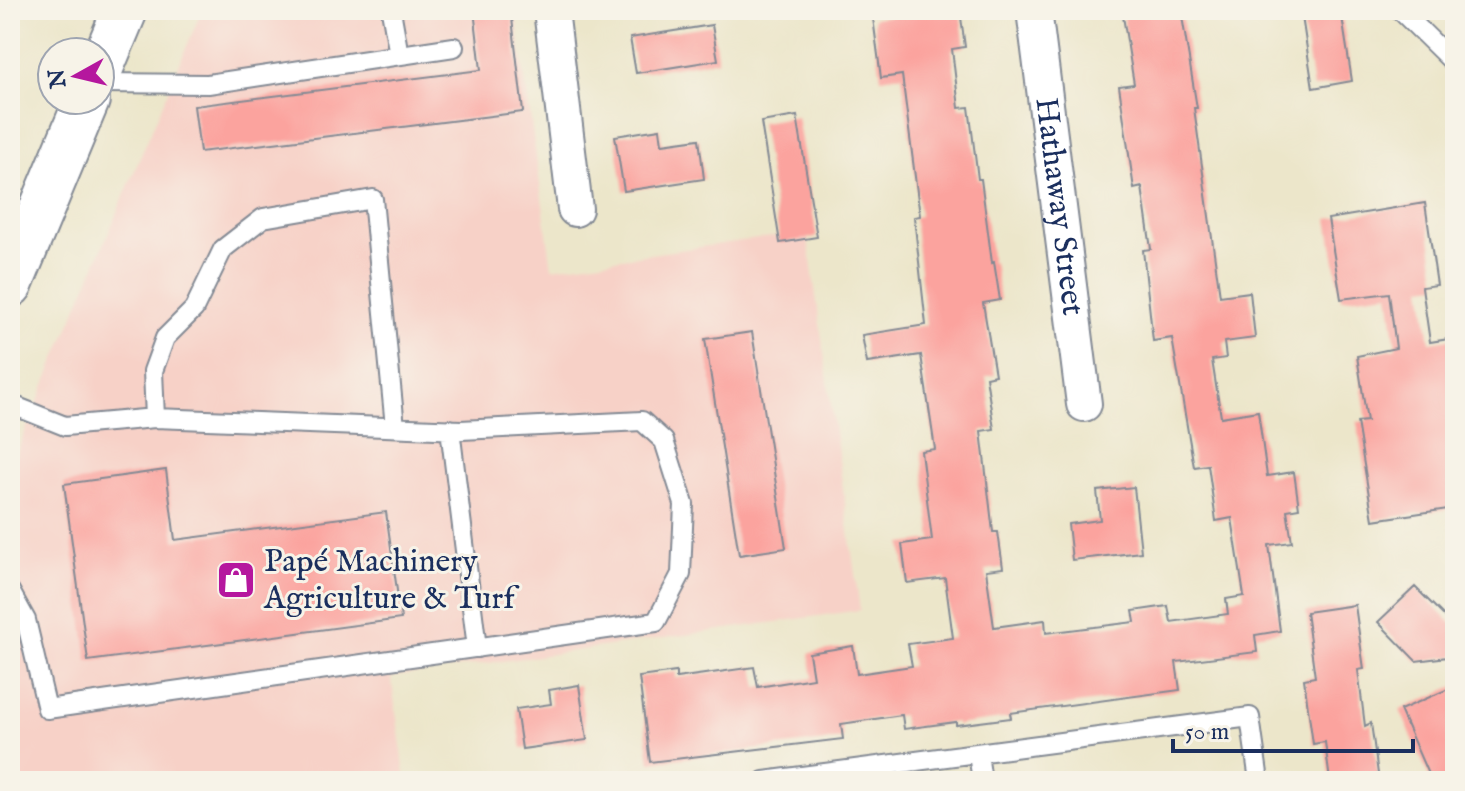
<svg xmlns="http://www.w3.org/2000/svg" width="1465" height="791" font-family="'IM FELL English',serif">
	<rect width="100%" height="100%" fill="#f7f3e8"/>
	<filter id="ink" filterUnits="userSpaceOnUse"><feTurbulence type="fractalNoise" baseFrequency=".0125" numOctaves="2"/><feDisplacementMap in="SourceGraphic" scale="16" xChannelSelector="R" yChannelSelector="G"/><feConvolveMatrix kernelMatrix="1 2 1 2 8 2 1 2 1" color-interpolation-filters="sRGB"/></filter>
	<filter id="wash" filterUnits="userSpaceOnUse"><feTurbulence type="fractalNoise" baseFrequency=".006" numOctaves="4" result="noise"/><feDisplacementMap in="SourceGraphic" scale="32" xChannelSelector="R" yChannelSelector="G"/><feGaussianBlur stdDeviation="1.8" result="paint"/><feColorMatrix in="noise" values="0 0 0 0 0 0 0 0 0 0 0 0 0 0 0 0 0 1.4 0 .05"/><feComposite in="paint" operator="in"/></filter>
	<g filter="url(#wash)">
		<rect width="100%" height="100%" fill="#ece6ca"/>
		<path fill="#f7d1c7" d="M 202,10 L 515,10 L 552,268 L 807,232 L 860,610 L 391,677 L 406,781 L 10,781 L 10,468 Z"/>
		<g id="blocks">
			<path fill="#fba39e" d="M 474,10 L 511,10 L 523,112 L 200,152 L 194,106 L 481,70 Z
				M 934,10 L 960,10 L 965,47 L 952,49 L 959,108 L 969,107 L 978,179 L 981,179 L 992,263 L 994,262 L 1000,300 L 983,303 L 995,375 L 986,377 L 994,429 L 981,431 L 993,532 L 998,532 L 1003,568 L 986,570 L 994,627 L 1045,620 L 1046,633 L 1135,622 L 1133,611 L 1168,606 L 1171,622 L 1228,614 L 1226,599 L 1244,596 L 1232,518 L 1216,521 L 1208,465 L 1194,467 L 1172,338 L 1153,341 L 1143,250 L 1151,249 L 1142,187 L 1134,189 L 1119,86 L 1134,84 L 1122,10 L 1181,10 L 1197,108 L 1194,108 L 1220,296 L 1250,292 L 1255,338 L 1224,342 L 1226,358 L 1212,360 L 1221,417 L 1258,411 L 1267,476 L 1294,472 L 1299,508 L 1287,510 L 1292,542 L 1269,545 L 1280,631 L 1255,635 L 1257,652 L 1176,662 L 1180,690 L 1010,713 L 1011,718 L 956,725 L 956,722 L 904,729 L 902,715 L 841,724 L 843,739 L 650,762 L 639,677 L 676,672 L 676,678 L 754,667 L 758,687 L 813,678 L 809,653 L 853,646 L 857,674 L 912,666 L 908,644 L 953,638 L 945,578 L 907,583 L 902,544 L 932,540 L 921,451 L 935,449 L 921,355 L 867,363 L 862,335 L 926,325 L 914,217 L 920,216 L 902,75 L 881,78 L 873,18 Z
				M 1301,10 L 1341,10 L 1352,81 L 1313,88 Z
				M 712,25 L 718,60 L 636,73 L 630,38 Z
				M 797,116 L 817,237 L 780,243 L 761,122 Z
				M 660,129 L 662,144 L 699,139 L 704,179 L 624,191 L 615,136 Z
				M 1425,203 L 1437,285 L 1422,287 L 1430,342 L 1455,338 L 1455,508 L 1373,520 L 1357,422 L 1367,421 L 1357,356 L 1396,348 L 1389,293 L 1341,299 L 1328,219 Z
				M 752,332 L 786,548 L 739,555 L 705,339 Z
				M 166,470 L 175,540 L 386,512 L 401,619 L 88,661 L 64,484 Z
				M 1134,487 L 1141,552 L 1072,560 L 1068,524 L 1100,520 L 1097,491 Z
				M 1415,587 L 1455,627 L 1455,656 L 1416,661 L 1378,622 Z
				M 1355,605 L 1364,669 L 1358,670 L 1365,726 L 1371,723 L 1379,781 L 1330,781 L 1325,742 L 1313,744 L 1304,679 L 1315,677 L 1306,612 Z
				M 579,685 L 587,740 L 522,749 L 516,709 L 551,704 L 549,690 Z
				M 1455,686 L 1455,781 L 1431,781 L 1400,710 Z"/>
		</g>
	</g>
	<g filter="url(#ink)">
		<use href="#blocks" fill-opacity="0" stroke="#848a94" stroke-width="2"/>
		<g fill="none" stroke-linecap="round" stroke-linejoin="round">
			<defs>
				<path id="service" d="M 391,10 L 399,55
					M 1400,10 L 1455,64
					M 100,83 L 208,84 L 454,47
					M 10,404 L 65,426 L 155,418 L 461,430 L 642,421 L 664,441 L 684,504 L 681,574 L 656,622 L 47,709 L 26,620 L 10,591
					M 155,418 L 153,371 L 165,338 L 194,309 L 223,249 L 263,218 L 373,199 L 395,427
					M 450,429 L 477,648
					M 978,754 L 982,781
					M 764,781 L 1250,717 L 1259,781"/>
				<g id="minor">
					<path d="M 551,10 L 575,209"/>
					<path id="s1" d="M 1034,10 L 1084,404"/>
				</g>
				<path id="secondary" d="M 100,70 L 125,10
					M 10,285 L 87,100"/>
			</defs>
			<use href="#service" stroke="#848a94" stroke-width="22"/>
			<use href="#minor" stroke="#848a94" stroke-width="38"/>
			<use href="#secondary" stroke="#848a94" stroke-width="48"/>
			<use href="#service" stroke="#fff" stroke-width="18"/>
			<use href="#minor" stroke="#fff" stroke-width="34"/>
			<use href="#secondary" stroke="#fff" stroke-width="44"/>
		</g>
	</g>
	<defs>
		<symbol id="shop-square" viewBox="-11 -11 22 22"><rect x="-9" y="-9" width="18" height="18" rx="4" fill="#b5179e" stroke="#f7f3e8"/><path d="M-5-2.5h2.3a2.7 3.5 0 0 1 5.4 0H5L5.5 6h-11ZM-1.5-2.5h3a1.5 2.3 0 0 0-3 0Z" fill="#fff"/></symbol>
	</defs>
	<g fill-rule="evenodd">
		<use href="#shop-square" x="214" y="558" width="44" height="44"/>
	</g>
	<g text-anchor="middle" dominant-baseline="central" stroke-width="6" stroke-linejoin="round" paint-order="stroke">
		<g font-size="32" fill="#1b2f5e" stroke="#f7f3e8">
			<text stroke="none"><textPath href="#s1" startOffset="198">Hathaway Street</textPath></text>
		</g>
		<g font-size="32" fill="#1b2f5e" stroke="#f7f3e8" text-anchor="start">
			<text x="264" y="562">Papé Machinery<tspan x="264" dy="37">Agriculture &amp; Turf</tspan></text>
		</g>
	</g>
	<rect width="1465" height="791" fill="none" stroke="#f7f3e8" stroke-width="40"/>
	<g transform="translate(76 76) rotate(262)"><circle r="38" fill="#f7f3e8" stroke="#9fa5b1" stroke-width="2"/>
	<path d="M0-6L14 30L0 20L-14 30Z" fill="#b5179e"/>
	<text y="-12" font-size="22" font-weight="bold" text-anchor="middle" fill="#1b2f5e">N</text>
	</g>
	<path d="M1173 739v12h240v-12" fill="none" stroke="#1b2f5e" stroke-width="4"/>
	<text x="1185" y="739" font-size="24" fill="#1b2f5e" stroke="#f7f3e8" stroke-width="6" paint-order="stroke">50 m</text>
</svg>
